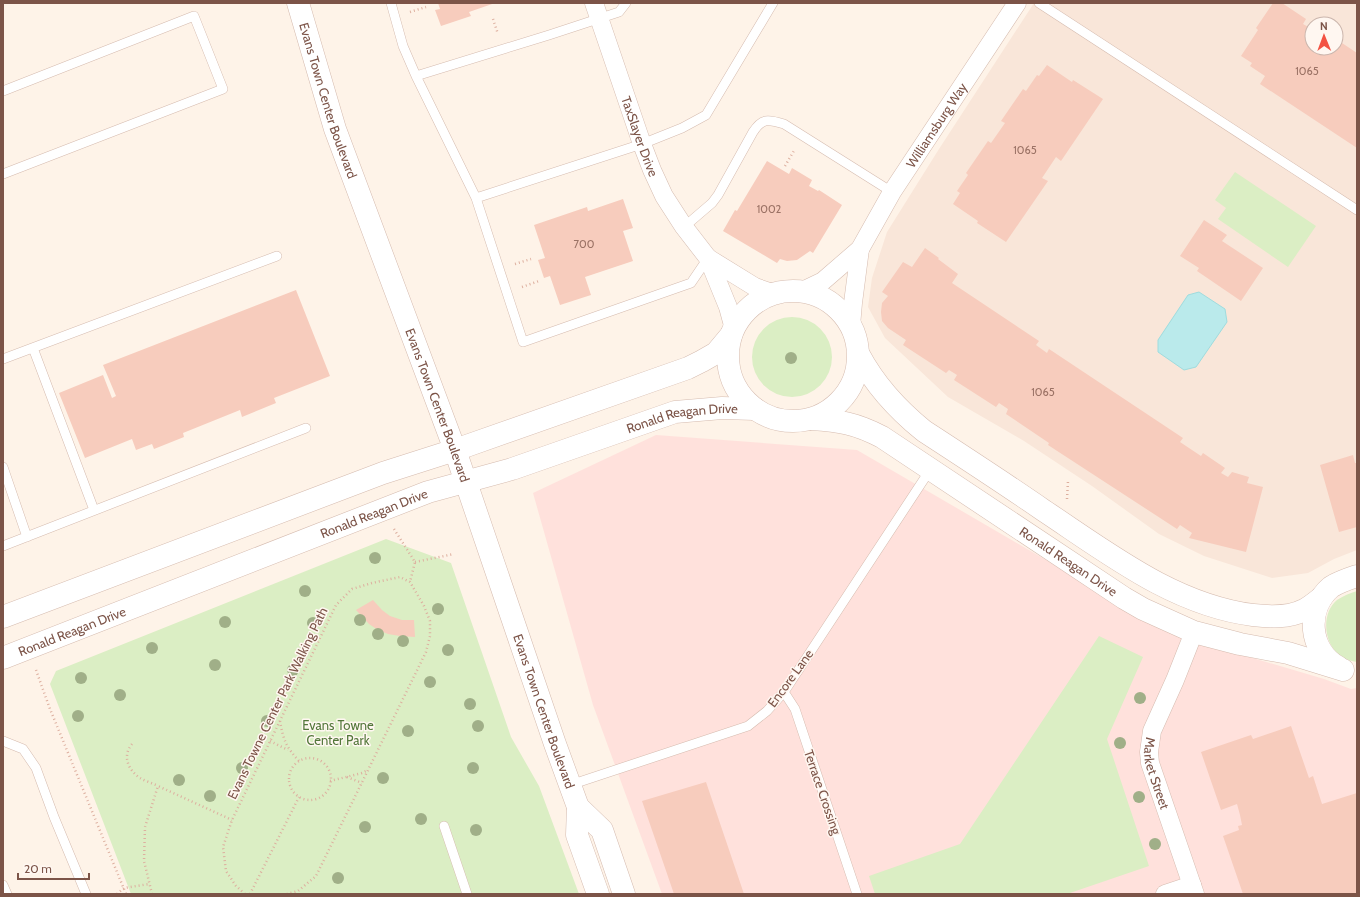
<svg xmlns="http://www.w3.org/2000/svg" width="1360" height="897" font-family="Cabin,sans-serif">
	<rect width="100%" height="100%" fill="#fef3e8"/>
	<path fill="#f9e6d9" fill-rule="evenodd" d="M 1034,3 L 1357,3 L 1357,550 L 1334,559 L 1308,573 L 1272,578 L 1204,556 L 1159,534 L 1092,486 L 1024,441 L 948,397 L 885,338 L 868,307 L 872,278 L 887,232 L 939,149 ZM 1312,24 L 1336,24 L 1336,48 L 1312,48 Z"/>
	<path fill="#ffe1dc" d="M 656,435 L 857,450 L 1175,635 L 1324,679 L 1351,689 L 1357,688 L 1357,894 L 662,894 L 593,705 L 533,493 Z"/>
	<path fill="#dbeec4" d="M 1235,172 L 1316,226 L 1288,267 L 1218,219 L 1226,208 L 1215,200 Z
		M752 357a40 40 0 1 1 80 0a40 40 0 1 1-80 0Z
		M 386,539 L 451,563 L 511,737 L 539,786 L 579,894 L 131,894 L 50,684 L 56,671 Z
		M 1357,591 L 1357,662 C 1352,661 1346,660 1342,657 C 1324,646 1320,614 1337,600 C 1343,596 1350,593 1357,591 Z
		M 1099,636 L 1143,657 L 1107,739 L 1149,866 L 1067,894 L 875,894 L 869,876 L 960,844 Z"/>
	<path fill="#baeaeb" stroke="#9fdcde" d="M 1199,292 L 1225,309 L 1227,322 L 1196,367 L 1184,370 L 1158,352 L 1158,340 L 1188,295 Z"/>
	<path fill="#f7ccbd" d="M 438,3 L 495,3 L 469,12 L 471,16 L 441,26 L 435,10 L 440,9 Z
		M 1273,3 L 1282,3 L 1306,19 L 1303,24 L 1312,29 L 1312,48 L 1336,48 L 1336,39 L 1357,53 L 1357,148 L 1260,84 L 1265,76 L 1250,66 L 1252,63 L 1241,56 L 1258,30 L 1256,28 Z
		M 1047,65 L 1072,82 L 1073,80 L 1103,99 L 1061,161 L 1056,157 L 1042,178 L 1048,181 L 1006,242 L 977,223 L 978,221 L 953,204 L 960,193 L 957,191 L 968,175 L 966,173 L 988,141 L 991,143 L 1005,123 L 1001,121 L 1023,89 L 1026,91 L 1037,75 L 1039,76 Z
		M 767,161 L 789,174 L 792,168 L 812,180 L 809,186 L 818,191 L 819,190 L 842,205 L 813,253 L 810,251 L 797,260 L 787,261 L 780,259 L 777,263 L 723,231 L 735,210 L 737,211 Z
		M 623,199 L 633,228 L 623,231 L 633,261 L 585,277 L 591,295 L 560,305 L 550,276 L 544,278 L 538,260 L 545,258 L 534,225 L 587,207 L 588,211 Z
		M 1204,220 L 1227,235 L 1222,241 L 1263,268 L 1241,301 L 1197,271 L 1199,268 L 1180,256 Z
		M 925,248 L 939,258 L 938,259 L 958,274 L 952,283 L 1039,341 L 1036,345 L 1047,353 L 1049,349 L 1183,438 L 1180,442 L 1201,456 L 1203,453 L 1225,468 L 1221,473 L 1228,477 L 1232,472 L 1249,477 L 1247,483 L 1263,487 L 1246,552 L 1189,538 L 1192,533 L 1180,525 L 1177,529 L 1048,445 L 1049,443 L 1006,414 L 1008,409 L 999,403 L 996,407 L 954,380 L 957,375 L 949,370 L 946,373 L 903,345 L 906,340 L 888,328 L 882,321 L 881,312 L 882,303 L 888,296 L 882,292 L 903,262 L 912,267 Z
		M 296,290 L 330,376 L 274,398 L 276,403 L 242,417 L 240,410 L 183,433 L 184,437 L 154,449 L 152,444 L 136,450 L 132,439 L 85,458 L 59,393 L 103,375 L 112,398 L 116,396 L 103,365 Z
		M 1353,455 L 1355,463 L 1357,463 L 1357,527 L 1339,532 L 1320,465 Z
		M 373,600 L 382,610 L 390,616 L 402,620 L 414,620 L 415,637 L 400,636 L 388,634 L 378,630 L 369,624 L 356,610 Z
		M 1291,726 L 1309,778 L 1313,776 L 1322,804 L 1357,793 L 1357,894 L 1243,894 L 1223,836 L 1239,830 L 1238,826 L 1242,825 L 1240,815 L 1237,804 L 1221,810 L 1201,752 L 1251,735 L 1253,739 Z
		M 706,782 L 744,894 L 674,894 L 642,801 Z"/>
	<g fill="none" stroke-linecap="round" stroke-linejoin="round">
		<defs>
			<path id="service" d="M 391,3 L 403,46 L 416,76 L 476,198 L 523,342 L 691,283 L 708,258
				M 1039,3 L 1357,210
				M 416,76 L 549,35 L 619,12 L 626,3
				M 3,91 L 194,16 L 223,89 L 3,174
				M 476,198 L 642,144 L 682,128 L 706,115 L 773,3
				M 684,227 L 712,203 L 718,195 L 753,132 C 762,118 768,119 784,124 L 892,192
				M 33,348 L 94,510
				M 3,359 L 277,256
				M 3,467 L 27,537
				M 3,546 L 306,428
				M 784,692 L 795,709 L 857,894
				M 3,741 L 23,749 L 36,768 L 54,817 L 86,894
				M 570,785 L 748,726 L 767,711 L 784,692 L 930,470
				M 444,826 L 467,894
				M 3,885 L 7,894"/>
			<g id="minor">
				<path id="s1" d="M 594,3 L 642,144 L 652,170 L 664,196 L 684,227 L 708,258 L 728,307 L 734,329"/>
				<path d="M 708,258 L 755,287 L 775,294"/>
				<path id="s2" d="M 800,292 L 823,281 L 860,249 L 892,192 L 1017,3"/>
				<path d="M 851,326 L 853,303 L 860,249"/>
				<path id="s3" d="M 1194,632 L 1175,680 L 1152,731 L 1149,752 L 1150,763 L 1195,894"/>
				<path d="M 1165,894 L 1192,885"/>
			</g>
			<g id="tertiary">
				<path id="s4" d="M 298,3 L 335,129 L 455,450 L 555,744 L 578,807 L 577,835 L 598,894"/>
				<circle cx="793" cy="356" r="65"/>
				<path d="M 859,355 C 875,385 898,410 924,431 C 964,457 1004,483 1043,510 C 1108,553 1174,605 1253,615 C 1270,617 1289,618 1304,610 C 1310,607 1316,602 1321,598"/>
				<path id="s5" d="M 811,419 C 840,421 855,423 882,437 L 1124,598 L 1143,609 L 1194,632 L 1240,644 L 1288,653 L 1343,670"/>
				<path d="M 3,617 L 383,473 L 455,450 L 688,368 L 702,361 L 716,353 L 731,335"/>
				<path id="s6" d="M 3,658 L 428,492 L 512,469 L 675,412 L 722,408 L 755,409"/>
				<path d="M 1338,667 C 1309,651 1305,609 1331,587 C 1339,582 1348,579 1357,576"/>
				<path d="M 578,807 L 602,830 L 624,894"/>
			</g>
		</defs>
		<use href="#service" stroke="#d5bbaf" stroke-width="10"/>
		<use href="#minor" stroke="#d5bbaf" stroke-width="19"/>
		<use href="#tertiary" stroke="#d5bbaf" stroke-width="23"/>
		<path stroke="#ddaf9f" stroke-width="2.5" stroke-dasharray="1 3" stroke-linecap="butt" d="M 410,12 L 426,7
			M 493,19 L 498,34
			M 785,166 L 795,149
			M 515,264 L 531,259
			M 522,287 L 539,281
			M 1067,499 L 1068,481
			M 394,529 L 415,562 L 410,582
			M 415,562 L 454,554
			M 36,670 L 50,709 L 126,894
			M 280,721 C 283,739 286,747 299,761
			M 270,741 L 288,750
			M 132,744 C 122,756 128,770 140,778 C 145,781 152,783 158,786
			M289 779a21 21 0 1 1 42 0a21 21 0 1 1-42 0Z
			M 347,777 L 362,783
			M 330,781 L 362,773 L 368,770
			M 117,894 L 124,888 L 149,884
			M 152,894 L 144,861 L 145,827 L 158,786 L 232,820
			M 245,894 L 236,886 L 226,871 L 223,847 L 232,820 L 336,605 L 352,589 L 372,583 L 400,577 L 410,582 L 424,606 L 430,621 L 430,636 L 426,652 L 316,876 L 298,891 L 287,894
			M 250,894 L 299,797"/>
		<use href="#service" stroke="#fff" stroke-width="9"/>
		<use href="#minor" stroke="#fff" stroke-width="18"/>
		<use href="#tertiary" stroke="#fff" stroke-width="22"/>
	</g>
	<g fill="#a0af88">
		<circle cx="791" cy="358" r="6"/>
		<circle cx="375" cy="558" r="6"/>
		<circle cx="305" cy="591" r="6"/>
		<circle cx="438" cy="609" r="6"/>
		<circle cx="360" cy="620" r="6"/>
		<circle cx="225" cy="622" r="6"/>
		<circle cx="313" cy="623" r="6"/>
		<circle cx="378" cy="634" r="6"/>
		<circle cx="403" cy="641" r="6"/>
		<circle cx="152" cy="648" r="6"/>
		<circle cx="448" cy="650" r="6"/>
		<circle cx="215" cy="665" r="6"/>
		<circle cx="293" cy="670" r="6"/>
		<circle cx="81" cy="678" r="6"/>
		<circle cx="430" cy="682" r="6"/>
		<circle cx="120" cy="695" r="6"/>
		<circle cx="1140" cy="698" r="6"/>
		<circle cx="470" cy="704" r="6"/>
		<circle cx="78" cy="716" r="6"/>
		<circle cx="267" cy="721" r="6"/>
		<circle cx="478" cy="726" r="6"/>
		<circle cx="408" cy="731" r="6"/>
		<circle cx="1120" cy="743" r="6"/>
		<circle cx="242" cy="768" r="6"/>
		<circle cx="473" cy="768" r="6"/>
		<circle cx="383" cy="778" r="6"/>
		<circle cx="179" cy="780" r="6"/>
		<circle cx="210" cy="796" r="6"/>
		<circle cx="1139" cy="797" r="6"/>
		<circle cx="421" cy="819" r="6"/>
		<circle cx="365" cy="827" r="6"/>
		<circle cx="476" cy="830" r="6"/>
		<circle cx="1155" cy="844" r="6"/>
		<circle cx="338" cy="878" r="6"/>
	</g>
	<g text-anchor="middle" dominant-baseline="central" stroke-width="3" stroke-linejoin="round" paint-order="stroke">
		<g font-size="11" fill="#9b7265">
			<text x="1307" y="71">1065</text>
			<text x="1025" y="150">1065</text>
			<text x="769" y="209">1002</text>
			<text x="584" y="244">700</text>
			<text x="1043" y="392">1065</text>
		</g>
		<g font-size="13" fill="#7c5448" stroke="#fff7f1">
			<text stroke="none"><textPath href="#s4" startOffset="102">Evans Town Center Boulevard</textPath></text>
			<text stroke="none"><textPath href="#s2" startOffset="220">Williamsburg Way</textPath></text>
			<text stroke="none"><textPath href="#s1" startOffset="141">TaxSlayer Drive</textPath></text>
			<text stroke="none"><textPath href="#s4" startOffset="426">Evans Town Center Boulevard</textPath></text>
			<text stroke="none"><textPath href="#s6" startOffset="722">Ronald Reagan Drive</textPath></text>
			<text stroke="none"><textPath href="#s6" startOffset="398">Ronald Reagan Drive</textPath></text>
			<text stroke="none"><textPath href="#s5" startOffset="298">Ronald Reagan Drive</textPath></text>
			<text stroke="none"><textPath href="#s6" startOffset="74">Ronald Reagan Drive</textPath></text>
			<text transform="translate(790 678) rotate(-54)">Encore Lane</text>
			<text transform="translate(277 703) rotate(-64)">Evans Towne Center Park Walking Path</text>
			<text stroke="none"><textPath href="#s4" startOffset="750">Evans Town Center Boulevard</textPath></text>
			<text stroke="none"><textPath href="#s3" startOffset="151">Market Street</textPath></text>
			<text transform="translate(823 792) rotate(71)">Terrace Crossing</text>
		</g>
		<g font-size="13" fill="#53773a" stroke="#fff7f1">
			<text x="338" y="725">Evans Towne<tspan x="338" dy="15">Center Park</tspan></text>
		</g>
	</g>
	<rect width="1360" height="897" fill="none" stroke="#7c5448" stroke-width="8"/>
	<g transform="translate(1324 36) rotate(359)"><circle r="19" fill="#fff7f1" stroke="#cbb6ad"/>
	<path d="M0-3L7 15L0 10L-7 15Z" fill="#f35243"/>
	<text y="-6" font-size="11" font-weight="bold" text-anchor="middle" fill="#7c5448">N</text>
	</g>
	<path d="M18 873v6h71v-6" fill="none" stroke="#7c5448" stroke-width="2"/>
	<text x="24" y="873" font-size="12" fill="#7c5448" stroke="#fff7f1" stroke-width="3" paint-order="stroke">20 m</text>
</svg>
